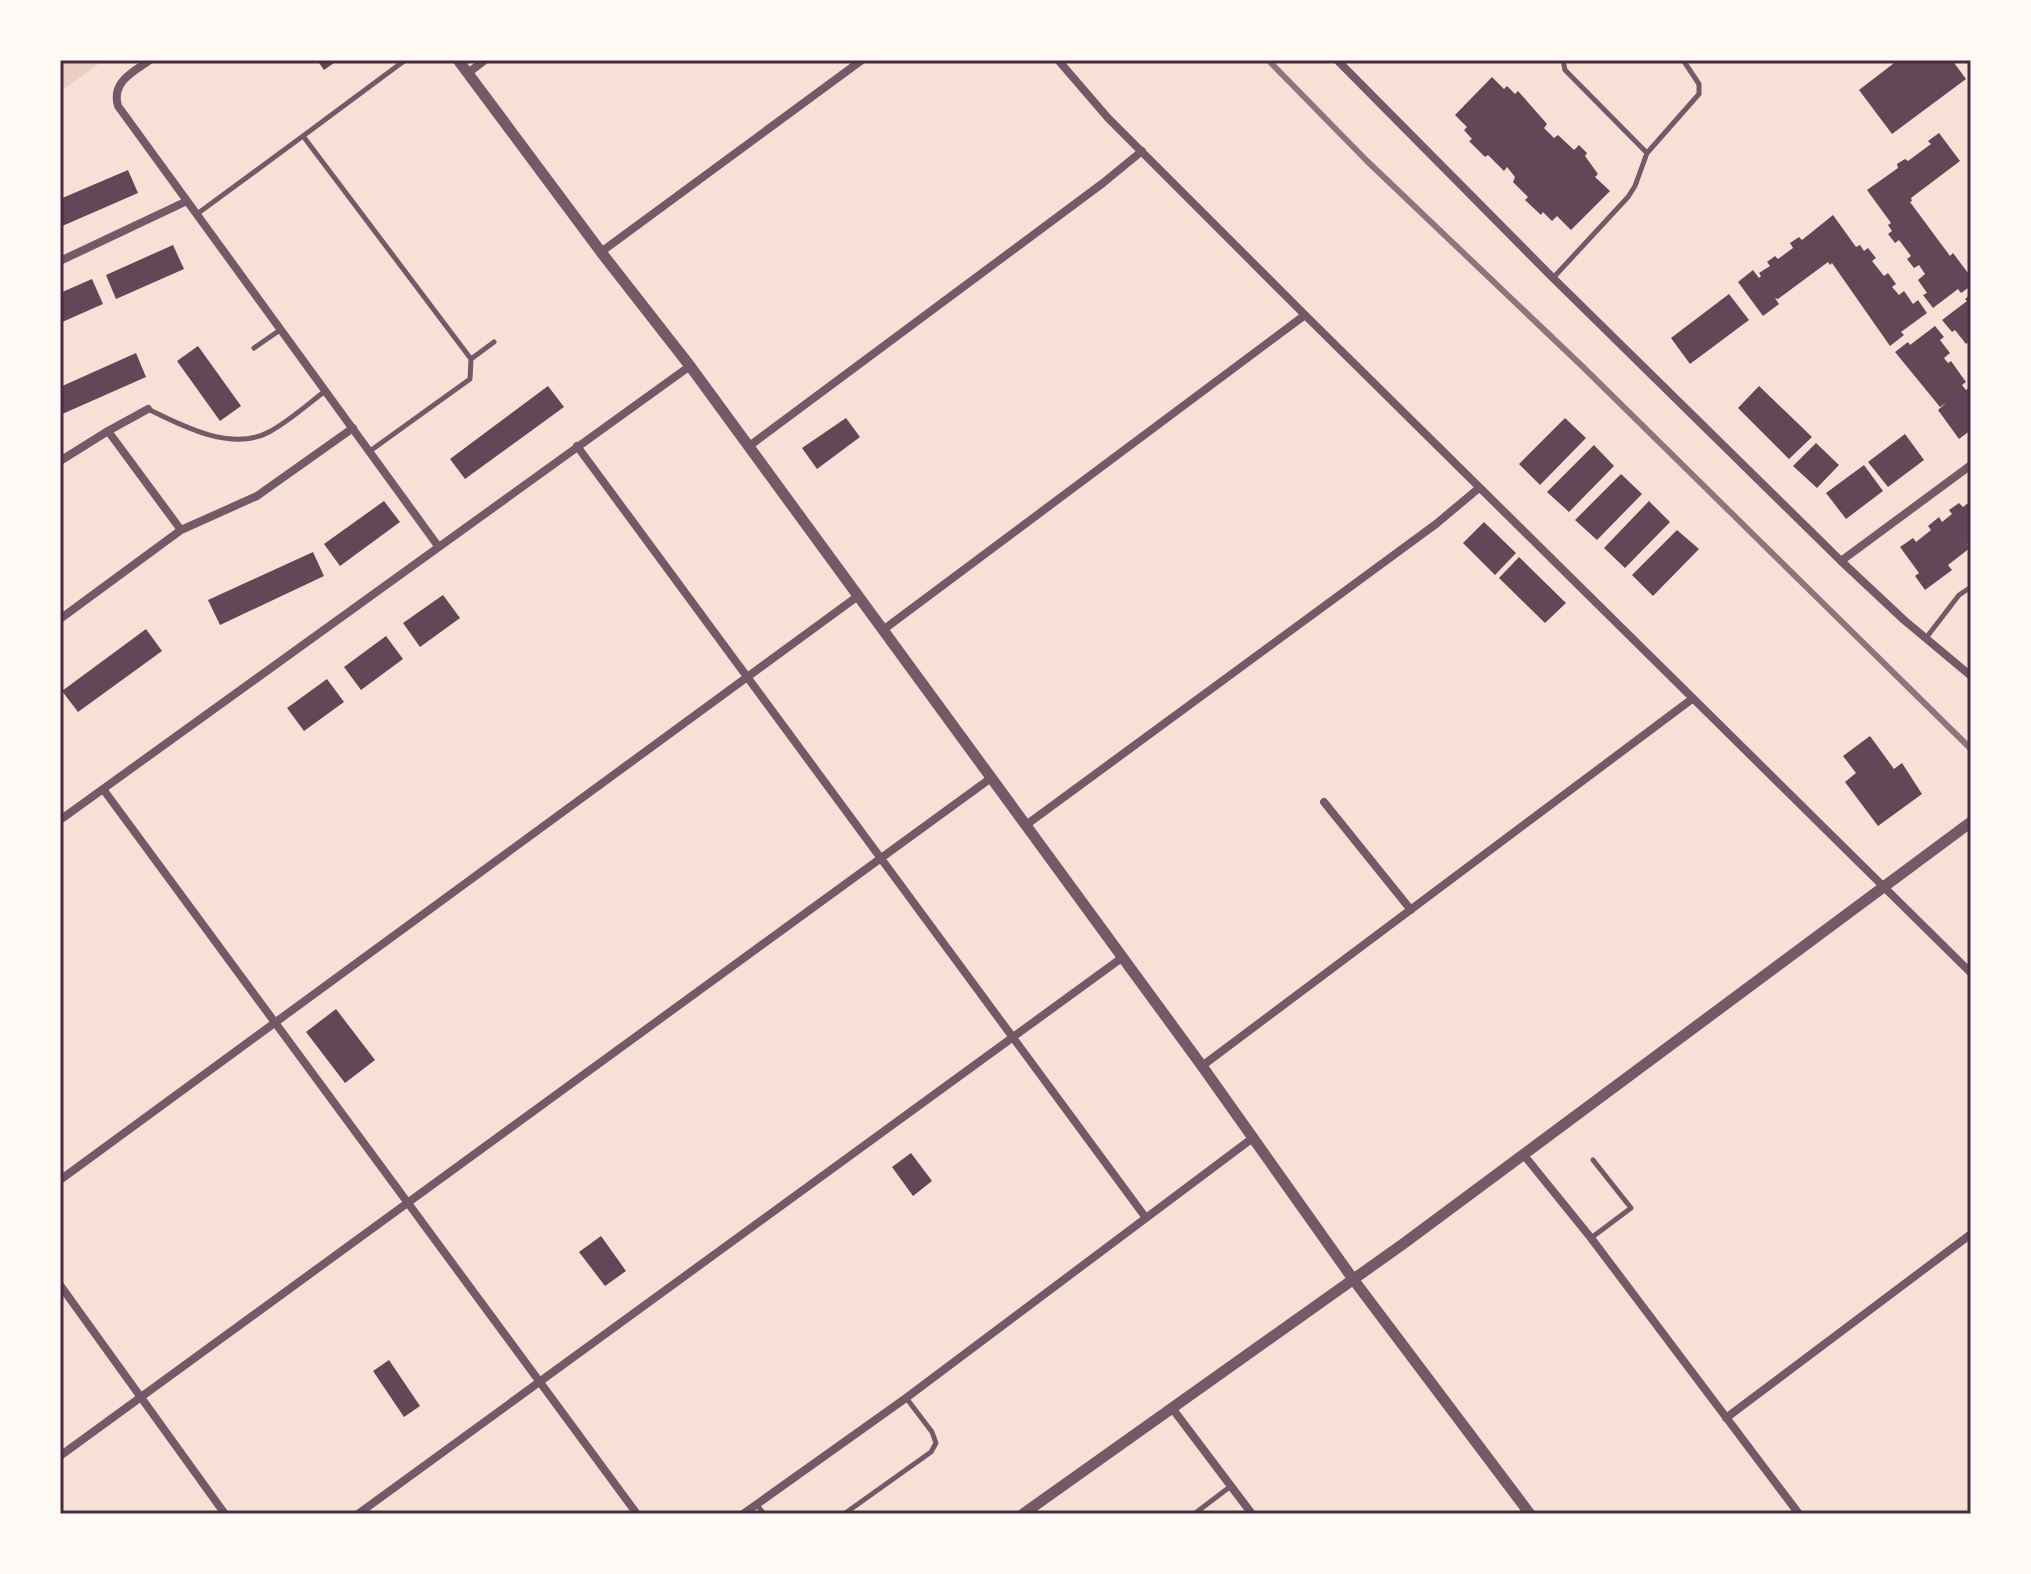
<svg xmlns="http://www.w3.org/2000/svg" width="2031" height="1574" font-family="'Archivo Narrow',sans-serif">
	<rect width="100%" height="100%" fill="#f7e1d7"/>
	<path fill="#ebcfc5" d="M 60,60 L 104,60 L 60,92 Z"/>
	<path fill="#644757" d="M 317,60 L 338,60 L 324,70 Z
		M 1898,60 L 1952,60 L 1966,79 L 1892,134 L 1859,90 Z
		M 1492,77 L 1504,89 L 1507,86 L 1515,94 L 1518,91 L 1547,124 L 1544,128 L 1554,138 L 1558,135 L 1574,150 L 1579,145 L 1587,153 L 1585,156 L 1598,174 L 1595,177 L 1610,191 L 1571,230 L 1557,216 L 1552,221 L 1543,212 L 1541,215 L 1525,200 L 1528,197 L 1513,182 L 1515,177 L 1507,167 L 1504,171 L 1488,155 L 1485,157 L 1469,141 L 1472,139 L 1464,130 L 1467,127 L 1455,115 Z
		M 1939,133 L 1960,161 L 1911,198 L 1912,201 L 1910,202 L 1950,256 L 1953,253 L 1971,277 L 1971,286 L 1961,293 L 1958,289 L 1933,308 L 1923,295 L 1927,293 L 1918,280 L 1925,274 L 1919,265 L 1914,268 L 1907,259 L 1911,256 L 1899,240 L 1895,243 L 1888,234 L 1892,231 L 1888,225 L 1891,223 L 1867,190 L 1898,168 L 1897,164 L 1905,159 L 1908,161 L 1931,144 L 1928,141 Z
		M 128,170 L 138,193 L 60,227 L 60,199 Z
		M 1833,215 L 1856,247 L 1860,245 L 1864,251 L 1868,248 L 1876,258 L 1872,261 L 1884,276 L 1888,273 L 1896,284 L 1892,287 L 1899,295 L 1904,291 L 1913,304 L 1918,300 L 1927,313 L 1901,332 L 1904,335 L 1890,346 L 1832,263 L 1830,265 L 1828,262 L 1778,299 L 1775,298 L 1779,304 L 1763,316 L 1738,282 L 1753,270 L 1759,278 L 1761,276 L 1759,273 L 1770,266 L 1767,262 L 1775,256 L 1778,259 L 1793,248 L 1790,243 L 1799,237 L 1802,240 Z
		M 173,245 L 184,269 L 116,299 L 106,275 Z
		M 92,279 L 103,304 L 60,323 L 60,293 Z
		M 1729,294 L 1749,320 L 1690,364 L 1671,338 Z
		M 1971,294 L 1971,340 L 1966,344 L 1955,330 L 1952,332 L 1942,320 L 1967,301 L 1965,299 Z
		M 1935,326 L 1944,337 L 1940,340 L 1950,353 L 1944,358 L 1948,363 L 1951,361 L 1966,382 L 1962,385 L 1966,390 L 1971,386 L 1971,430 L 1959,439 L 1938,410 L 1946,403 L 1940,407 L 1895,352 L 1908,342 L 1910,345 Z
		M 198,346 L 241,406 L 220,421 L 177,361 Z
		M 136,353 L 146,377 L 60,415 L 60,387 Z
		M 548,386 L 564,407 L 465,479 L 450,459 Z
		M 1759,386 L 1812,437 L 1789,459 L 1738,408 Z
		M 846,418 L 860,437 L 817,469 L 802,448 Z
		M 1565,418 L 1586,438 L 1540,485 L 1519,464 Z
		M 1905,434 L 1924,460 L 1888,487 L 1868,462 Z
		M 1816,443 L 1839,465 L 1817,488 L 1793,466 Z
		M 1594,445 L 1614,466 L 1569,512 L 1547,492 Z
		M 1864,465 L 1883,491 L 1846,519 L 1826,493 Z
		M 1621,474 L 1642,494 L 1597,540 L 1575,520 Z
		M 384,501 L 400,522 L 340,566 L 324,544 Z
		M 1649,501 L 1670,522 L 1625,568 L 1604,548 Z
		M 1971,501 L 1971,541 L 1967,544 L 1970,548 L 1948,565 L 1952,570 L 1925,590 L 1915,576 L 1919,573 L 1900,547 L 1913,538 L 1916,542 L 1931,530 L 1928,526 L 1939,517 L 1942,522 L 1952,514 L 1949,510 L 1959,503 L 1963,507 Z
		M 1484,522 L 1516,553 L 1495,575 L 1463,543 Z
		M 1677,530 L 1699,549 L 1653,596 L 1632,575 Z
		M 313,552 L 324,576 L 220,625 L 208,600 Z
		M 1519,557 L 1566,603 L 1545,623 L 1499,578 Z
		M 443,595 L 460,618 L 420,647 L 403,623 Z
		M 146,629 L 162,651 L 78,712 L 62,691 Z
		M 386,636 L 403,659 L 361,690 L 344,667 Z
		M 327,679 L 344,702 L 304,731 L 287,708 Z
		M 1870,736 L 1894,769 L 1902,763 L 1922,794 L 1878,826 L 1845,782 L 1856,773 L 1843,756 Z
		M 336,1009 L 375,1060 L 345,1083 L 306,1032 Z
		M 911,1153 L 932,1181 L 913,1196 L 892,1167 Z
		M 601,1236 L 626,1271 L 605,1286 L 579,1252 Z
		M 389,1360 L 420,1406 L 404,1417 L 373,1371 Z"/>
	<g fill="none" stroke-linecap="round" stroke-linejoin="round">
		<path stroke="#755966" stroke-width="5" d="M 1563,60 L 1565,70 L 1647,153
			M 197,214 L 303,136
			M 1553,278 L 1628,197 L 1635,186 L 1647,153 L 1699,94 L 1699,84 L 1683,60
			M 254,348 L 280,330
			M 471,359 L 494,342
			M 148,409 C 182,426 232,452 269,432 C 288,422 307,405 325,391
			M 370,451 L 470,379 L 471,359 L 303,136 L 404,61
			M 1926,638 L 1959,595 L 1971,587
			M 1591,1238 L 1631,1208 L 1593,1160
			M 757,1505 L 764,1514
			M 844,1514 L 931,1452 L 936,1443 L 932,1432 L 907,1399
			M 1194,1514 L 1231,1486"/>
		<path stroke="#755966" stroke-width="8" d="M 150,60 C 133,72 111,82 118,106 L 438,546
			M 1058,60 L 1108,118 L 1305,315 L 1971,973
			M 1337,60 L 1553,278 L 1841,561 L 1904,620 L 1971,676
			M 468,73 L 485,60
			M 601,252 L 862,60
			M 60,261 L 187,201
			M 108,431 L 181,530
			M 577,446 L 1146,1218
			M 748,447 L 1103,183 L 1142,151
			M 60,461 L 108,431 L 148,409
			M 1841,561 L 1971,465
			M 60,619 L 181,530 L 257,496 L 353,428
			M 883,630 L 1305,315
			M 103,789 L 637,1514
			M 1324,802 L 1411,910
			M 60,820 L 690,366
			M 1026,825 L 1436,524 L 1479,488
			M 1202,1066 L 1692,699
			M 1523,1154 L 1591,1238 L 1799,1514
			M 60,1180 L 858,596
			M 60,1285 L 225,1514
			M 1172,1408 L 1252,1514
			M 1726,1418 L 1971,1234
			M 60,1456 L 991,778
			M 358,1514 L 1123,957
			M 743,1514 L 906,1398 L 1254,1137"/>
		<path stroke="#755966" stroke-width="11" d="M 458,60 L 601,252 L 690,366 L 1202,1066 L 1353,1279 L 1530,1514
			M 1023,1514 L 1403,1244 L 1971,822"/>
		<path stroke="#8f747c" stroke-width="6" d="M 1268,60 L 1367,161 L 1583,367 L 1971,749"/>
	</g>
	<rect width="2031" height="1574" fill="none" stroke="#fffaf5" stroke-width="124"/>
	<rect x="62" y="62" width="1907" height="1450" fill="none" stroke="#4a2c40" stroke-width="3"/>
</svg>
